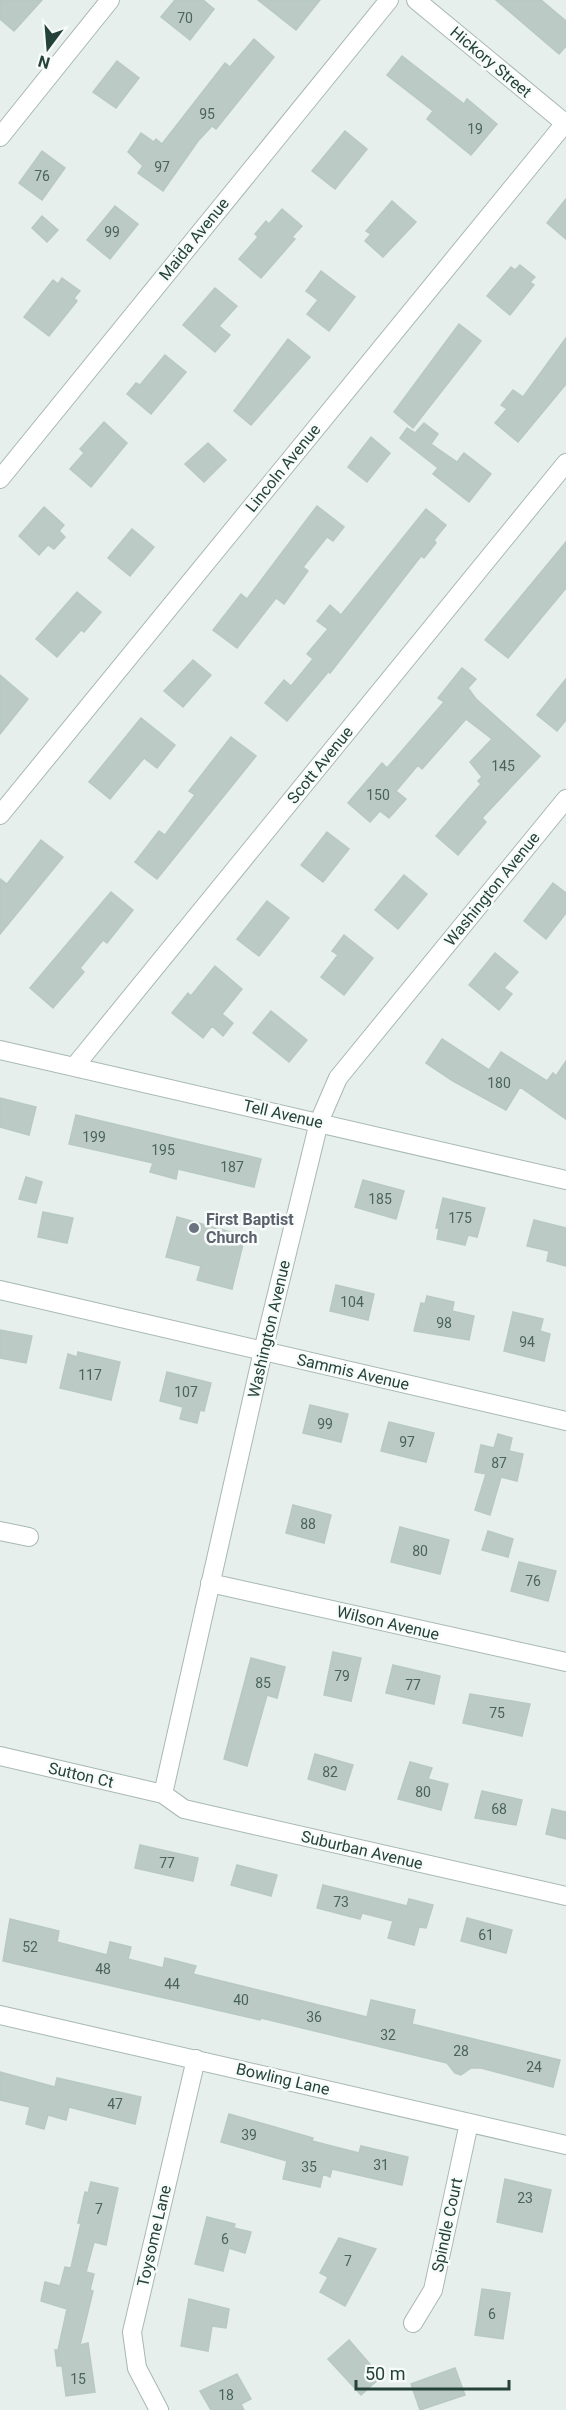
<svg xmlns="http://www.w3.org/2000/svg" width="566" height="2410" font-family="Roboto,sans-serif">
	<rect width="100%" height="100%" fill="#e6efeb"/>
	<path fill="#bbcac4" stroke="#b8c9c2" stroke-width="1.5" d="M 0,0 L 42,0 L 14,31 L 0,19 Z
		M 175,0 L 203,0 L 214,9 L 190,40 L 161,17 Z
		M 258,0 L 320,0 L 296,30 Z
		M 496,0 L 541,0 L 566,21 L 566,46 L 559,54 Z
		M 254,39 L 274,57 L 216,129 L 212,126 L 198,141 L 163,191 L 138,173 L 143,166 L 128,152 L 141,133 L 154,142 L 156,139 L 162,144 L 225,63 L 230,67 Z
		M 402,56 L 464,104 L 467,99 L 497,124 L 471,155 L 427,119 L 433,111 L 387,75 Z
		M 117,61 L 139,78 L 116,108 L 93,92 Z
		M 345,131 L 367,149 L 335,189 L 312,171 Z
		M 42,151 L 65,168 L 42,200 L 19,183 Z
		M 566,199 L 566,239 L 547,223 Z
		M 392,201 L 416,222 L 383,257 L 365,241 L 371,234 L 366,231 Z
		M 115,206 L 138,224 L 110,259 L 87,240 Z
		M 282,209 L 302,226 L 292,237 L 295,239 L 261,278 L 239,259 L 258,237 L 255,234 L 266,221 L 269,224 Z
		M 42,216 L 58,230 L 47,242 L 32,228 Z
		M 520,265 L 535,277 L 530,282 L 534,285 L 510,315 L 487,296 L 511,267 L 515,270 Z
		M 321,271 L 355,297 L 329,331 L 307,314 L 318,300 L 306,291 Z
		M 62,278 L 80,291 L 74,298 L 77,301 L 49,336 L 24,317 L 53,280 L 58,284 Z
		M 215,288 L 237,306 L 219,326 L 230,335 L 215,352 L 183,325 Z
		M 459,324 L 481,341 L 413,428 L 394,412 Z
		M 566,338 L 566,384 L 518,442 L 495,423 L 507,409 L 501,405 L 513,390 L 523,397 Z
		M 288,339 L 310,357 L 251,425 L 234,411 Z
		M 165,355 L 186,372 L 151,414 L 127,394 L 136,383 L 140,385 Z
		M 104,422 L 127,443 L 91,487 L 70,469 L 84,453 L 80,449 Z
		M 424,423 L 438,434 L 431,444 L 457,462 L 464,453 L 491,474 L 469,502 L 433,474 L 438,468 L 400,438 L 407,428 L 415,433 Z
		M 371,437 L 390,453 L 367,482 L 348,467 Z
		M 208,443 L 226,460 L 204,482 L 185,464 Z
		M 317,506 L 344,527 L 333,541 L 327,537 L 303,567 L 308,571 L 284,604 L 276,598 L 237,648 L 213,630 L 241,594 L 247,599 Z
		M 44,507 L 64,525 L 59,531 L 65,537 L 54,549 L 48,545 L 39,555 L 19,536 Z
		M 426,509 L 446,525 L 434,540 L 436,543 L 424,558 L 421,556 L 330,673 L 329,671 L 287,721 L 265,703 L 284,680 L 291,686 L 313,659 L 307,654 L 328,629 L 317,621 L 330,605 L 341,615 Z
		M 132,529 L 154,547 L 130,576 L 108,558 Z
		M 566,542 L 566,588 L 508,658 L 485,640 Z
		M 77,592 L 101,612 L 84,632 L 81,630 L 57,657 L 36,639 Z
		M 193,660 L 211,675 L 183,707 L 164,691 Z
		M 462,668 L 476,679 L 468,688 L 476,699 L 540,756 L 482,818 L 486,822 L 458,855 L 436,836 L 481,784 L 478,781 L 482,777 L 470,762 L 492,739 L 466,719 L 422,769 L 418,765 L 396,791 L 406,799 L 389,818 L 380,811 L 370,822 L 348,803 L 382,763 L 387,768 L 444,702 L 438,698 Z
		M 0,675 L 28,699 L 0,734 Z
		M 566,679 L 566,720 L 557,731 L 537,715 Z
		M 141,718 L 175,745 L 157,768 L 144,758 L 110,799 L 89,782 Z
		M 231,737 L 256,756 L 157,879 L 135,862 L 159,831 L 165,835 L 195,795 L 189,791 Z
		M 327,832 L 349,849 L 323,882 L 301,865 Z
		M 41,840 L 63,857 L 0,934 L 0,879 L 7,884 Z
		M 404,875 L 427,894 L 398,929 L 375,910 Z
		M 553,883 L 566,893 L 566,913 L 546,939 L 524,921 Z
		M 111,892 L 133,910 L 107,943 L 103,940 L 80,968 L 84,972 L 53,1008 L 30,988 Z
		M 267,901 L 289,918 L 259,956 L 237,939 Z
		M 344,935 L 373,958 L 344,995 L 321,977 L 338,955 L 332,951 Z
		M 495,953 L 518,972 L 504,988 L 512,994 L 499,1010 L 469,985 Z
		M 215,966 L 242,989 L 222,1014 L 233,1023 L 223,1036 L 212,1026 L 203,1038 L 172,1013 L 188,993 L 191,996 Z
		M 271,1011 L 307,1040 L 289,1062 L 253,1033 Z
		M 442,1039 L 489,1070 L 501,1052 L 547,1081 L 553,1073 L 556,1076 L 566,1061 L 566,1119 L 520,1087 L 506,1110 L 453,1081 L 426,1063 Z
		M 0,1098 L 36,1107 L 29,1135 L 0,1127 Z
		M 76,1115 L 261,1159 L 254,1187 L 178,1169 L 176,1179 L 150,1172 L 153,1163 L 69,1144 Z
		M 26,1177 L 42,1182 L 36,1203 L 19,1199 Z
		M 363,1180 L 404,1191 L 396,1219 L 355,1207 Z
		M 443,1198 L 485,1208 L 477,1237 L 468,1235 L 465,1245 L 437,1239 L 439,1228 L 436,1228 Z
		M 43,1212 L 73,1218 L 67,1243 L 38,1237 Z
		M 177,1217 L 245,1236 L 232,1289 L 197,1280 L 201,1266 L 166,1257 Z
		M 534,1220 L 566,1228 L 566,1266 L 547,1261 L 549,1251 L 527,1246 Z
		M 336,1285 L 374,1294 L 368,1320 L 330,1311 Z
		M 427,1296 L 454,1302 L 452,1311 L 474,1316 L 469,1340 L 414,1331 L 421,1303 L 425,1304 Z
		M 513,1312 L 543,1319 L 540,1331 L 550,1334 L 544,1361 L 504,1351 Z
		M 0,1330 L 32,1336 L 26,1363 L 0,1358 Z
		M 78,1352 L 120,1362 L 111,1400 L 60,1388 L 68,1354 L 77,1357 Z
		M 167,1372 L 211,1383 L 204,1411 L 200,1410 L 197,1423 L 180,1419 L 183,1407 L 160,1401 Z
		M 310,1405 L 348,1414 L 341,1442 L 303,1433 Z
		M 389,1422 L 434,1433 L 426,1462 L 381,1451 Z
		M 498,1434 L 512,1438 L 509,1451 L 523,1454 L 517,1481 L 501,1477 L 490,1515 L 475,1510 L 486,1474 L 475,1472 L 481,1445 L 494,1448 Z
		M 293,1505 L 331,1515 L 324,1543 L 286,1533 Z
		M 400,1527 L 449,1540 L 440,1574 L 391,1562 Z
		M 488,1531 L 513,1539 L 508,1557 L 482,1550 Z
		M 519,1562 L 556,1571 L 548,1601 L 511,1591 Z
		M 333,1652 L 361,1658 L 351,1701 L 324,1695 Z
		M 251,1658 L 285,1667 L 277,1698 L 267,1695 L 247,1766 L 224,1759 Z
		M 393,1665 L 440,1676 L 434,1704 L 386,1693 Z
		M 470,1694 L 530,1704 L 522,1736 L 463,1723 Z
		M 315,1754 L 353,1765 L 345,1790 L 308,1779 Z
		M 410,1762 L 432,1768 L 428,1779 L 448,1784 L 441,1810 L 398,1799 Z
		M 482,1791 L 522,1800 L 516,1825 L 475,1818 Z
		M 552,1809 L 566,1812 L 566,1839 L 546,1834 Z
		M 140,1845 L 198,1858 L 193,1881 L 135,1868 Z
		M 237,1865 L 277,1875 L 271,1896 L 231,1885 Z
		M 323,1885 L 407,1906 L 409,1899 L 433,1905 L 426,1928 L 419,1927 L 414,1945 L 388,1938 L 393,1921 L 362,1913 L 360,1919 L 317,1908 Z
		M 467,1918 L 512,1930 L 506,1953 L 461,1941 Z
		M 10,1919 L 59,1931 L 57,1942 L 107,1955 L 110,1942 L 131,1947 L 128,1959 L 163,1968 L 165,1958 L 196,1966 L 193,1974 L 367,2017 L 371,2000 L 415,2010 L 412,2024 L 560,2060 L 553,2087 L 481,2068 L 471,2068 L 461,2075 L 455,2073 L 447,2063 L 261,2018 L 260,2020 L 3,1961 Z
		M 0,2072 L 55,2087 L 57,2078 L 141,2097 L 135,2124 L 69,2107 L 66,2120 L 48,2115 L 44,2129 L 26,2124 L 30,2107 L 0,2100 Z
		M 229,2114 L 313,2138 L 312,2141 L 359,2153 L 361,2146 L 408,2157 L 402,2185 L 332,2169 L 330,2177 L 323,2174 L 320,2187 L 283,2179 L 287,2161 L 221,2142 Z
		M 505,2179 L 551,2190 L 542,2232 L 497,2222 Z
		M 91,2182 L 118,2188 L 106,2245 L 94,2242 L 86,2272 L 94,2274 L 90,2290 L 93,2291 L 80,2345 L 88,2343 L 95,2392 L 66,2396 L 62,2366 L 57,2366 L 55,2350 L 58,2350 L 67,2309 L 41,2301 L 45,2282 L 60,2286 L 65,2267 L 71,2268 L 81,2223 L 78,2223 L 85,2192 L 88,2193 Z
		M 207,2217 L 235,2224 L 234,2228 L 251,2232 L 245,2253 L 229,2248 L 223,2271 L 195,2264 Z
		M 339,2238 L 376,2249 L 345,2306 L 320,2292 L 328,2277 L 320,2273 Z
		M 482,2289 L 510,2293 L 503,2339 L 475,2335 Z
		M 189,2299 L 229,2309 L 226,2328 L 212,2326 L 208,2351 L 181,2346 Z
		M 349,2340 L 381,2377 L 361,2395 L 328,2359 Z
		M 455,2368 L 465,2395 L 420,2410 L 411,2384 Z
		M 237,2374 L 251,2399 L 241,2404 L 244,2410 L 211,2410 L 200,2391 Z"/>
	<g fill="none" stroke-linecap="round" stroke-linejoin="round">
		<defs>
			<path id="minor" d="M 416,0 L 566,124
				M 0,137 L 110,0
				M 0,479 L 389,0
				M 0,815 L 566,122
				M 0,1050 L 566,1180
				M 74,1067 L 566,463
				M 0,1290 L 566,1421
				M 0,1531 L 29,1537
				M 210,1583 L 566,1662
				M 0,1756 L 163,1794 L 184,1809 L 566,1896
				M 163,1794 L 263,1351 L 319,1122 L 338,1078 L 566,799
				M 0,2015 L 566,2145
				M 413,2323 L 433,2290 L 469,2123
				M 159,2410 L 137,2368 L 132,2332 L 196,2059"/>
		</defs>
		<use href="#minor" stroke="#a8b8b2" stroke-width="20"/>
		<use href="#minor" stroke="#fff" stroke-width="18"/>
	</g>
	<circle fill="#6b7280" stroke="#f7fbf9" stroke-width="2" cx="194" cy="1228" r="6"/>
	<g text-anchor="middle" dominant-baseline="central" stroke-width="5" stroke-linejoin="round" paint-order="stroke">
		<g font-size="14" fill="#4a645c">
			<text x="185" y="18">70</text>
			<text x="207" y="114">95</text>
			<text x="475" y="129">19</text>
			<text x="162" y="167">97</text>
			<text x="42" y="176">76</text>
			<text x="112" y="232">99</text>
			<text x="503" y="766">145</text>
			<text x="378" y="795">150</text>
			<text x="499" y="1083">180</text>
			<text x="94" y="1137">199</text>
			<text x="163" y="1150">195</text>
			<text x="232" y="1167">187</text>
			<text x="380" y="1199">185</text>
			<text x="460" y="1218">175</text>
			<text x="352" y="1302">104</text>
			<text x="444" y="1323">98</text>
			<text x="527" y="1342">94</text>
			<text x="90" y="1375">117</text>
			<text x="186" y="1392">107</text>
			<text x="325" y="1424">99</text>
			<text x="407" y="1442">97</text>
			<text x="499" y="1463">87</text>
			<text x="308" y="1524">88</text>
			<text x="420" y="1551">80</text>
			<text x="533" y="1581">76</text>
			<text x="342" y="1676">79</text>
			<text x="263" y="1683">85</text>
			<text x="413" y="1685">77</text>
			<text x="497" y="1713">75</text>
			<text x="330" y="1772">82</text>
			<text x="423" y="1792">80</text>
			<text x="499" y="1809">68</text>
			<text x="167" y="1863">77</text>
			<text x="341" y="1902">73</text>
			<text x="486" y="1935">61</text>
			<text x="30" y="1947">52</text>
			<text x="103" y="1969">48</text>
			<text x="172" y="1984">44</text>
			<text x="241" y="2000">40</text>
			<text x="314" y="2017">36</text>
			<text x="388" y="2035">32</text>
			<text x="461" y="2051">28</text>
			<text x="534" y="2067">24</text>
			<text x="115" y="2104">47</text>
			<text x="249" y="2135">39</text>
			<text x="381" y="2165">31</text>
			<text x="309" y="2167">35</text>
			<text x="525" y="2198">23</text>
			<text x="99" y="2209">7</text>
			<text x="225" y="2239">6</text>
			<text x="348" y="2261">7</text>
			<text x="492" y="2314">6</text>
			<text x="78" y="2379">15</text>
			<text x="226" y="2395">18</text>
		</g>
		<g font-size="16" fill="#24423a" stroke="#f7fbf9">
			<text transform="translate(491 62) rotate(40)">Hickory Street</text>
			<text transform="translate(194 239) rotate(-51)">Maida Avenue</text>
			<text transform="translate(283 468) rotate(-51)">Lincoln Avenue</text>
			<text transform="translate(320 765) rotate(-51)">Scott Avenue</text>
			<text transform="translate(492 889) rotate(-51)">Washington Avenue</text>
			<text transform="translate(283 1114) rotate(13)">Tell Avenue</text>
			<text transform="translate(269 1329) rotate(-77)">Washington Avenue</text>
			<text transform="translate(353 1372) rotate(13)">Sammis Avenue</text>
			<text transform="translate(388 1623) rotate(13)">Wilson Avenue</text>
			<text transform="translate(81 1775) rotate(13)">Sutton Ct</text>
			<text transform="translate(362 1850) rotate(13)">Suburban Avenue</text>
			<text transform="translate(283 2079) rotate(13)">Bowling Lane</text>
			<text transform="translate(447 2225) rotate(-78)">Spindle Court</text>
			<text transform="translate(154 2236) rotate(-77)">Toysome Lane</text>
		</g>
		<g font-size="16" font-weight="bold" fill="#5b616d" stroke="#f7fbf9" text-anchor="start">
			<text x="206" y="1219">First Baptist<tspan x="206" dy="18">Church</tspan></text>
		</g>
	</g>
	<g transform="translate(48 48) rotate(196)" stroke="#f7fbf9" stroke-width="4.5" paint-order="stroke">
	<path d="M0-4.5L10 22L0 15L-10 22Z" fill="#24423a"/>
	<text y="-9" font-size="16" font-weight="bold" text-anchor="middle" fill="#24423a">N</text>
	</g>
	<path d="M356 2380v9h153v-9" fill="none" stroke="#24423a" stroke-width="3"/>
	<text x="365" y="2380" font-size="18" fill="#24423a" stroke="#f7fbf9" stroke-width="4.5" paint-order="stroke">50 m</text>
</svg>
